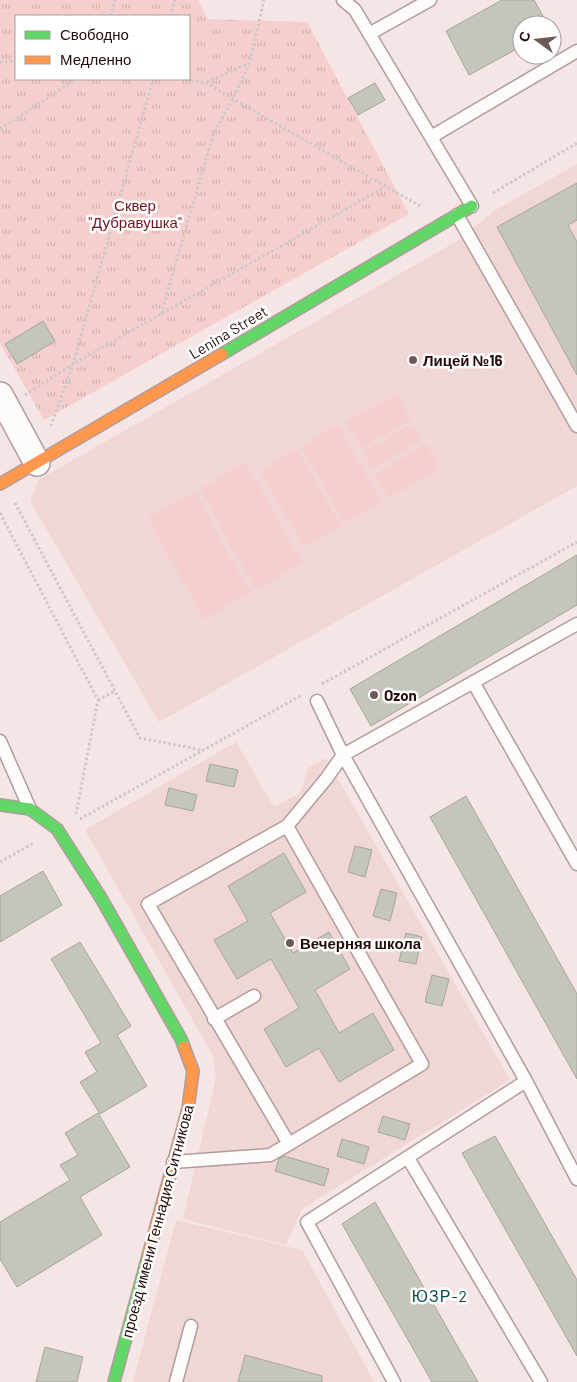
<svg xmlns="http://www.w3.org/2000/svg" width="577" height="1382" font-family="Barlow,sans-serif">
	<defs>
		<pattern id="grass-tufts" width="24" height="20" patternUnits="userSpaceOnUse" patternTransform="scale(1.25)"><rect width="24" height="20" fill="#f5cfcd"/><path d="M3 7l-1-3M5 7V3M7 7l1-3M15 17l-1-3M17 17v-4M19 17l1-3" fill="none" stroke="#d2b0af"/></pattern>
	</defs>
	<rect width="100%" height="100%" fill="#f6e5e5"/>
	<path fill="#f0d6d4" d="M 577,164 L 577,486 L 159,722 L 30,501 L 38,480 L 459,240 L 494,211 Z
		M 236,742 L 274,807 L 300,793 L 308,768 L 326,758 L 510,1080 L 302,1209 L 286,1245 L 183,1219 L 216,1078 L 213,1056 L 85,830 Z
		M 176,1220 L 302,1250 L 374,1382 L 133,1382 Z"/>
	<path fill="url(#grass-tufts)" fill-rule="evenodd" d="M 0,0 L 198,0 L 207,19 L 307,22 L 409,214 L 44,420 L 0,343 ZM 16,16 L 189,16 L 189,79 L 16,79 Z"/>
	<path fill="#f5cfcd" d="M 397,394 L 411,420 L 362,448 L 347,422 Z
		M 412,424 L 421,440 L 372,468 L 363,452 Z
		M 338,425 L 381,502 L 344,523 L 301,446 Z
		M 426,444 L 440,468 L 389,498 L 375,475 Z
		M 297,449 L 341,526 L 304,547 L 260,471 Z
		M 246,463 L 302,563 L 256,590 L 200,489 Z
		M 195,492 L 250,593 L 204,619 L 148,518 Z"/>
	<path fill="#c4c5bb" stroke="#a4a59b" d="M 502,0 L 534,0 L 548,25 L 522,25 L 522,46 L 469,75 L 446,31 Z
		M 375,83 L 385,100 L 358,115 L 348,98 Z
		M 577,183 L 577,220 L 568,225 L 577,242 L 577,375 L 497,227 Z
		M 43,321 L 55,341 L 17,364 L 5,344 Z
		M 577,555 L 577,605 L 371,726 L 350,689 Z
		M 210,764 L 238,770 L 234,787 L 206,781 Z
		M 169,788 L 197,795 L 193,811 L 165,805 Z
		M 466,796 L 577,994 L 577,1079 L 430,817 Z
		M 355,846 L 372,850 L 365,877 L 348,872 Z
		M 284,853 L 306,892 L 270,913 L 293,953 L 329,932 L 350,969 L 315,990 L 339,1033 L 373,1013 L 394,1050 L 339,1082 L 319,1048 L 286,1067 L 264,1029 L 299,1008 L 271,959 L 237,979 L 214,940 L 248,921 L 228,886 Z
		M 43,871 L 62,905 L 0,942 L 0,896 Z
		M 381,889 L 397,893 L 390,921 L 373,916 Z
		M 406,933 L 422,937 L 416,964 L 399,961 Z
		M 80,942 L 131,1026 L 117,1035 L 147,1086 L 100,1114 L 80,1082 L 97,1072 L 85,1052 L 101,1043 L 51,959 Z
		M 432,975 L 449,979 L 442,1006 L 425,1002 Z
		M 98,1113 L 130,1167 L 80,1197 L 102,1235 L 17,1287 L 0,1259 L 0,1222 L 70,1180 L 60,1165 L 78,1155 L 65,1133 Z
		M 383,1116 L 410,1124 L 405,1140 L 378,1132 Z
		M 495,1136 L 577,1280 L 577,1356 L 462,1153 Z
		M 342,1139 L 369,1147 L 364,1164 L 337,1156 Z
		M 284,1156 L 329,1169 L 324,1186 L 275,1171 L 279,1159 Z
		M 375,1202 L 478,1382 L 432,1382 L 342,1224 Z
		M 45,1347 L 83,1357 L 77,1382 L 36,1382 Z
		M 245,1355 L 322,1376 L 322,1382 L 238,1382 Z"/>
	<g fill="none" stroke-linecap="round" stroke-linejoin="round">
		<defs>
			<path id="lane" d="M 343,0 L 355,10 L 472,206
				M 369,34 L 430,0
				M 431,137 L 577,51
				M 457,215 L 577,426
				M 577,624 L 343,755 L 526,1081 L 577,1179
				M 473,682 L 577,864
				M 0,741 L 30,809
				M 287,826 L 326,779 L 343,755 L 317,701
				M 214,1019 L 254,996
				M 408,1158 L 541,1382
				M 173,1162 L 270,1155 L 289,1144 L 422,1064 L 287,826 L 148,904 L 289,1144
				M 176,1382 L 191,1326
				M 394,1382 L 307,1222 L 526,1081"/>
			<path id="street" d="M 0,395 L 37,463"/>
			<path id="fast" d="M 222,354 L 472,206
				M 0,805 L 30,809 L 57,829 L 101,898 L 181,1039 L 184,1047
				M 114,1382 L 148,1256"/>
			<path id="slow" d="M 0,484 L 222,354
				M 148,1256 L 188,1109 L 193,1071 L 184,1047"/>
		</defs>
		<use href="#lane" stroke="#b09c9c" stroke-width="15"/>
		<use href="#street" stroke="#b09c9c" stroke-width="28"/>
		<use href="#fast" stroke="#b09c9c" stroke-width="14"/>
		<use href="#slow" stroke="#b09c9c" stroke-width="14"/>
		<path stroke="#cfc8c8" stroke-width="3" stroke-dasharray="2.5 2.5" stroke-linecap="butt" d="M 110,16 L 115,0
			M 170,16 L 175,0
			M 0,62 L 16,61
			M 181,79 L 207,83 L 233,99 L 422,207
			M 207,82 L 249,63
			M 0,129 L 76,79
			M 493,193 L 577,143
			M 161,314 L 213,135 L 233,99 L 250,62 L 264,0
			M 25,395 L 73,364 L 385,187
			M 51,426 L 73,364 L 153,79
			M 15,503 L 140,738 L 202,750
			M 0,513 L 98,700 L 76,814
			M 322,684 L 577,542
			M 98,700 L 115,691
			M 80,819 L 302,695
			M 0,862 L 34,843"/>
		<use href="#lane" stroke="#fefbfb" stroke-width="12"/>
		<use href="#street" stroke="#fefbfb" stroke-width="25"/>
		<use href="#fast" stroke="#63d668" stroke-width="11"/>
		<use href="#slow" stroke="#ff974d" stroke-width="11"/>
	</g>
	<g fill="#6e5757" stroke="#fff" stroke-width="2">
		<circle cx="413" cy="360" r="5"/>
		<circle cx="374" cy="695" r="5"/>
		<circle cx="290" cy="943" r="5"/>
	</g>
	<g text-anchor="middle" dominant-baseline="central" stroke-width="5" stroke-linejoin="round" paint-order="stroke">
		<g font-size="15" fill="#71131c" stroke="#fff">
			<text x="135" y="205">Сквер<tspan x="135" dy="17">"Дубравушка"</tspan></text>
		</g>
		<g font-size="15" fill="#240b0b" stroke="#fff">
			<text transform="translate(228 332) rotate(-31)">Lenina Street</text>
			<text transform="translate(157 1221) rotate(-75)">проезд имени Геннадия Ситникова</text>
		</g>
		<g font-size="15" font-weight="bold" fill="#240b0b" stroke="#fff" text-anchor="start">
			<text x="423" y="360">Лицей №16</text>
			<text x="384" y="695">Ozon</text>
			<text x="300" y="943">Вечерняя школа</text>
		</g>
		<g font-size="16" letter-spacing="1" fill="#0c4b50" stroke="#fff">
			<text x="440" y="1295">ЮЗР-2</text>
		</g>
	</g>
	<rect x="15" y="15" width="175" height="65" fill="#ffffff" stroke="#a79d9d"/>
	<rect x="25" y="31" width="25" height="8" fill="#63d668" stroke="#a79d9d"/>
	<text x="60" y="40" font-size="15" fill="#240b0b">Свободно</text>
	<rect x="25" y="56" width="25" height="8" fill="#ff974d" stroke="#a79d9d"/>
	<text x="60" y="65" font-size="15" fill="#240b0b">Медленно</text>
	<g transform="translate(537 40) rotate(285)"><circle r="24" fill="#ffffff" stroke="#a79d9d"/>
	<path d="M0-4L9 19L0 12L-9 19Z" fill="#6e5757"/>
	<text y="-8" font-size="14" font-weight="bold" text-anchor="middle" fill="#240b0b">С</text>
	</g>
</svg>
